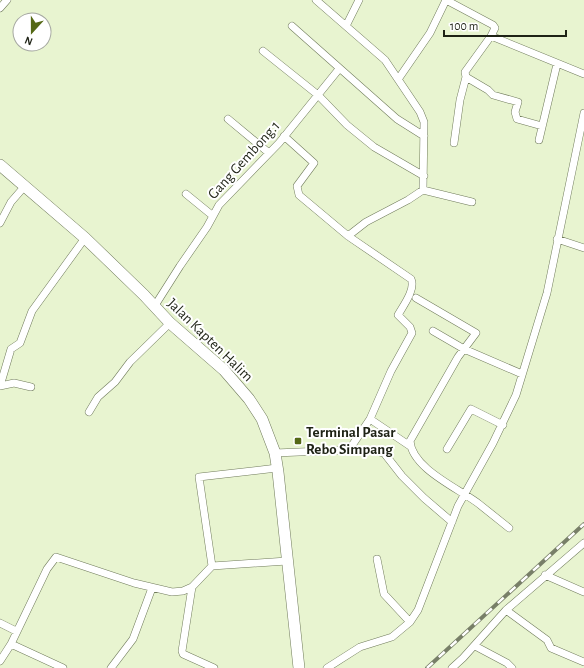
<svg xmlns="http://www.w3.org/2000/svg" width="584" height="668" font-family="'Alegreya Sans',sans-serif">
	<rect width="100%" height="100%" fill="#e8f4d0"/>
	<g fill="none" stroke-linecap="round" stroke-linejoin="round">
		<defs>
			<path id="minor" d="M 316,0 L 385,60 L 420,112 L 424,122 L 423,190 L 408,200 L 366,222 L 348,236
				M 446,0 L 493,25 L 495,28 L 491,36 L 584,74
				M 0,8 L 7,0
				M 292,26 L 397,119 L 424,136
				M 346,26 L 359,0
				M 491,36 L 465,72 L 466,77 L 488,90 L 493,95 L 518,102 L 515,112 L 517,119 L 542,126
				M 263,51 L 318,95 L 347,125 L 374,147 L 424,176
				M 399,78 L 430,33 L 446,0
				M 228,119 L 269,153
				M 539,140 L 557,64
				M 454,143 L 460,100 L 466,77
				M 423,190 L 472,202
				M 186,194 L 213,216
				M 0,223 L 11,202 L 24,187
				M 557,239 L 584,248
				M 416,298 L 476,333 L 464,349 L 433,331
				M 154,307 L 180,266 L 207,227 L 219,205 L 279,143 L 339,69
				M 0,386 L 11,349 L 20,343 L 32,311 L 85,238
				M 0,386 L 14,383 L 31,387
				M 89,412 L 98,397 L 115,382 L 130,362 L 170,323
				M 370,419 L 410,446
				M 447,449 L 471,409 L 503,425
				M 347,450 L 375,451 L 384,453 L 402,476 L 424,498 L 452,522
				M 275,453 L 347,450 L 351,447 L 370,419 L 391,371 L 412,333 L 410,327 L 398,315 C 403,306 416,289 411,279 L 348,236 L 299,195 L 297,186 L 314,163 L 284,136
				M 509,528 C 499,520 489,512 479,504 C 460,489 412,469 410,441 L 458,357 L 464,349 L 522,374
				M 377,559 L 384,594 L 410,622
				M 212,566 L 199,477 L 277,468
				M 545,575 L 584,592
				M 192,587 L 182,651 L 183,654 L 214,668
				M 506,610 L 547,640 L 551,648 L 584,662
				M 0,623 L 16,631
				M 11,644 L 47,569 L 56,557 L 134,583 L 172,592 L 183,591 L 192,587 L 212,566 L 287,561
				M 475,646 L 507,663 L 512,668
				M 0,661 L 11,644 L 63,668
				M 111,668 L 133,639 L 152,588
				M 327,668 L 360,647 L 392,637 L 410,622 L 418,610 L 458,506 L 493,443 L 516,395 L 547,293 L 584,113
				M 452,668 L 463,658 L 506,610 L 584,543"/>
			<path id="primary" d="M 0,165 L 85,238 L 144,295 L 170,323 L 224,370 L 249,399 L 262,419 L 275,453 L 278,472 L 299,668"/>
		</defs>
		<use href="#minor" stroke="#707b5b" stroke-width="8"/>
		<use href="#primary" stroke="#707b5b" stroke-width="12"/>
		<use href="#minor" stroke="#fff" stroke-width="7"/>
		<use href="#primary" stroke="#fff" stroke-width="11"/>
		<defs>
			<path id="rail" d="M 427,668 L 584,524"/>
		</defs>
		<use href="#rail" stroke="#787f68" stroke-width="4"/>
		<use href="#rail" stroke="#fff" stroke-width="2.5" stroke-dasharray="8" stroke-linecap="butt"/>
	</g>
	<rect fill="#546815" stroke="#fff" stroke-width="1.5" x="294" y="437" width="8" height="8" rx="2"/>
	<g text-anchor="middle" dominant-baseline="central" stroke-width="4" stroke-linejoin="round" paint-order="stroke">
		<g font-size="15" fill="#1e2215" stroke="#fff">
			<text transform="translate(244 160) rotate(-48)">Gang Gembong.1</text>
			<text transform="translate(210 340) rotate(44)">Jalan Kapten Halim</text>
		</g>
		<g font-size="15" font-weight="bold" fill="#1e2215" stroke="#fff" text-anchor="start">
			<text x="306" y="432">Terminal Pasar<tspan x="306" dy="17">Rebo Simpang</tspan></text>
		</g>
	</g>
	<g transform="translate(32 32) rotate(201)"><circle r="19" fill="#ffffff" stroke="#a5a7a1"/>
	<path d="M0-3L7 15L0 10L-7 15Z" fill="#546815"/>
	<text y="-6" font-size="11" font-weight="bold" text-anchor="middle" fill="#1e2215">N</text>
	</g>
	<path d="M444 30v6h122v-6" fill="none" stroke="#1e2215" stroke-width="2"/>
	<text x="450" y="30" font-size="12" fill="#1e2215" stroke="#ffffff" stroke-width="3" paint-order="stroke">100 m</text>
</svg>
